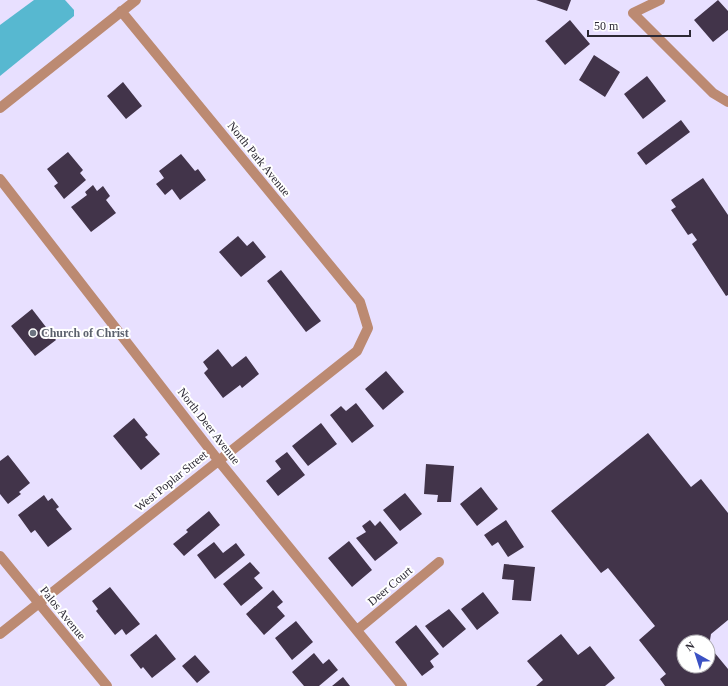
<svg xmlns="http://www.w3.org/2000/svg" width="728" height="686" font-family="Georgia,serif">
	<rect width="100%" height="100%" fill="#e8e0ff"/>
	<path fill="#57b8d0" d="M 34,0 L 65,0 L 74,10 L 74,16 L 0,76 L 0,25 Z"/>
	<path fill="#42344a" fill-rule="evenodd" d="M 536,0 L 571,0 L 567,11 Z
		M 718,0 L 728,11 L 728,30 L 713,42 L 694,20 Z
		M 570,20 L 590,44 L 565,65 L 545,41 Z
		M 594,55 L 620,72 L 605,97 L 579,80 Z
		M 647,76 L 666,101 L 643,119 L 624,94 Z
		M 123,82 L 142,106 L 126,119 L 107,96 Z
		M 681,120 L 690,132 L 646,165 L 637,153 Z
		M 68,152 L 83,170 L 80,173 L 86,180 L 64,199 L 54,186 L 58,183 L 47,169 Z
		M 181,154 L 195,171 L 198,169 L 206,180 L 180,200 L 172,189 L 165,195 L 156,184 L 164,178 L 159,171 Z
		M 703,178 L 728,215 L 728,295 L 726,296 L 692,244 L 697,240 L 692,233 L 688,235 L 671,210 L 676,207 L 671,200 Z
		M 93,185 L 97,191 L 103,186 L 110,196 L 106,200 L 116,213 L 91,232 L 71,207 L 87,195 L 85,192 Z
		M 238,236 L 247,246 L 253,241 L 266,257 L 241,277 L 219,252 Z
		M 281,270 L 321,321 L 306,332 L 267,281 Z
		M 32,309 L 56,340 L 35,356 L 11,326 Z
		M 218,349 L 232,367 L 246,356 L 259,374 L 242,388 L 240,385 L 223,398 L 204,373 L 208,369 L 203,362 Z
		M 386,371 L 404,392 L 383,410 L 365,389 Z
		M 356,403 L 374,426 L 352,443 L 330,415 L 341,406 L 346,411 Z
		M 134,418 L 148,435 L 145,437 L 160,454 L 141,470 L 113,436 Z
		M 321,423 L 337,444 L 308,466 L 292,446 Z
		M 648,433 L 691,487 L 701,479 L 728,513 L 728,620 L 711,634 L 709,646 L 728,669 L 728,686 L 665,686 L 660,679 L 666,674 L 639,640 L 655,626 L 608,568 L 601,573 L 551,511 ZM 684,642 L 708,642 L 708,666 L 684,666 Z
		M 287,452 L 305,475 L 278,496 L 266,481 L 281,469 L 275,461 Z
		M 8,455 L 30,483 L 19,492 L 21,494 L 8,504 L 0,494 L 0,461 Z
		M 426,464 L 454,466 L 451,502 L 437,502 L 438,495 L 424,494 Z
		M 481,487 L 498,509 L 477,526 L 460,504 Z
		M 405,493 L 422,514 L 400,531 L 383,510 Z
		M 44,495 L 48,501 L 52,498 L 59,507 L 56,509 L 72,529 L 48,547 L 35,530 L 31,533 L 18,515 Z
		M 209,511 L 220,525 L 184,556 L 173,544 L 188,532 L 186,530 Z
		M 370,520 L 375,526 L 380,521 L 398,543 L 375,561 L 356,538 L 366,532 L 362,526 Z
		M 506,520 L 524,547 L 508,557 L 498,542 L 492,546 L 484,535 Z
		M 349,541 L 372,570 L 352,587 L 328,558 Z
		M 214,542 L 223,553 L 236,543 L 245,555 L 215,579 L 197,555 Z
		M 250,562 L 260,573 L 254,578 L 263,588 L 241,606 L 223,584 Z
		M 504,564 L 535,567 L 531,601 L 512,600 L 514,580 L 502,579 Z
		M 110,587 L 140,624 L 126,635 L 122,629 L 115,635 L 96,611 L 98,609 L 92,601 Z
		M 273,590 L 283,602 L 277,607 L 285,616 L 264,635 L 246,614 Z
		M 483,592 L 499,613 L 477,630 L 461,609 Z
		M 449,609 L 466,629 L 443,648 L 425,626 Z
		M 296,621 L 313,642 L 292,660 L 275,638 Z
		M 416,625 L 439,654 L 430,661 L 434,667 L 422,676 L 395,642 Z
		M 156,634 L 176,659 L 152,678 L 143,667 L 141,669 L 130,655 Z
		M 561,634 L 578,655 L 590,646 L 615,678 L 605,686 L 536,686 L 543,680 L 527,661 Z
		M 314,653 L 323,664 L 329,659 L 338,670 L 319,686 L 304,686 L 292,672 Z
		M 195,655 L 210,672 L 197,683 L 182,666 Z
		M 343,677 L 350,686 L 332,686 Z"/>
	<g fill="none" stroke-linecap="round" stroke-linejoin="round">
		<path stroke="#bc8a72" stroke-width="10" d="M 660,0 L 633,13 L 713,93 L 728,102
			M 0,108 L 136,0
			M 0,179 L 218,460 L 402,686
			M 0,556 L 107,686
			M 357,630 L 439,562
			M 0,634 L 357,351 L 368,328 L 360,302 L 121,11"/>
	</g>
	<circle fill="#6b7280" stroke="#fff" stroke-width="1.5" cx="33" cy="333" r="4"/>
	<g text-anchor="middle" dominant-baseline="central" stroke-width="4" stroke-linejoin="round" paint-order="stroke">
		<g font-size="12" fill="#2c2934" stroke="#fff">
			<text transform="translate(259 159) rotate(51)">North Park Avenue</text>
			<text transform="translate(209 426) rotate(52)">North Deer Avenue</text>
			<text transform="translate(171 481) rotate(-39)">West Poplar Street</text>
			<text transform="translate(390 586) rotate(-40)">Deer Court</text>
			<text transform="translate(63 613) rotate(51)">Palos Avenue</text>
		</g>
		<g font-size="12" font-weight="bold" fill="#5b616d" stroke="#fff" text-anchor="start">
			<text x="41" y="333">Church of Christ</text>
		</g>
	</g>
	<g transform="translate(696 654) rotate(321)"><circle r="19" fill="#ffffff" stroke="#aba9ae"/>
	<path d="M0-3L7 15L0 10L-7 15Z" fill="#3b51c4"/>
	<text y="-6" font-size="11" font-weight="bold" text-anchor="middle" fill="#2c2934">N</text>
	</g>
	<path d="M588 30v6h102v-6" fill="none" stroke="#2c2934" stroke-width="2"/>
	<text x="594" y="30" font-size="12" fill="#2c2934" stroke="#ffffff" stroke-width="3" paint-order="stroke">50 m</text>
</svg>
